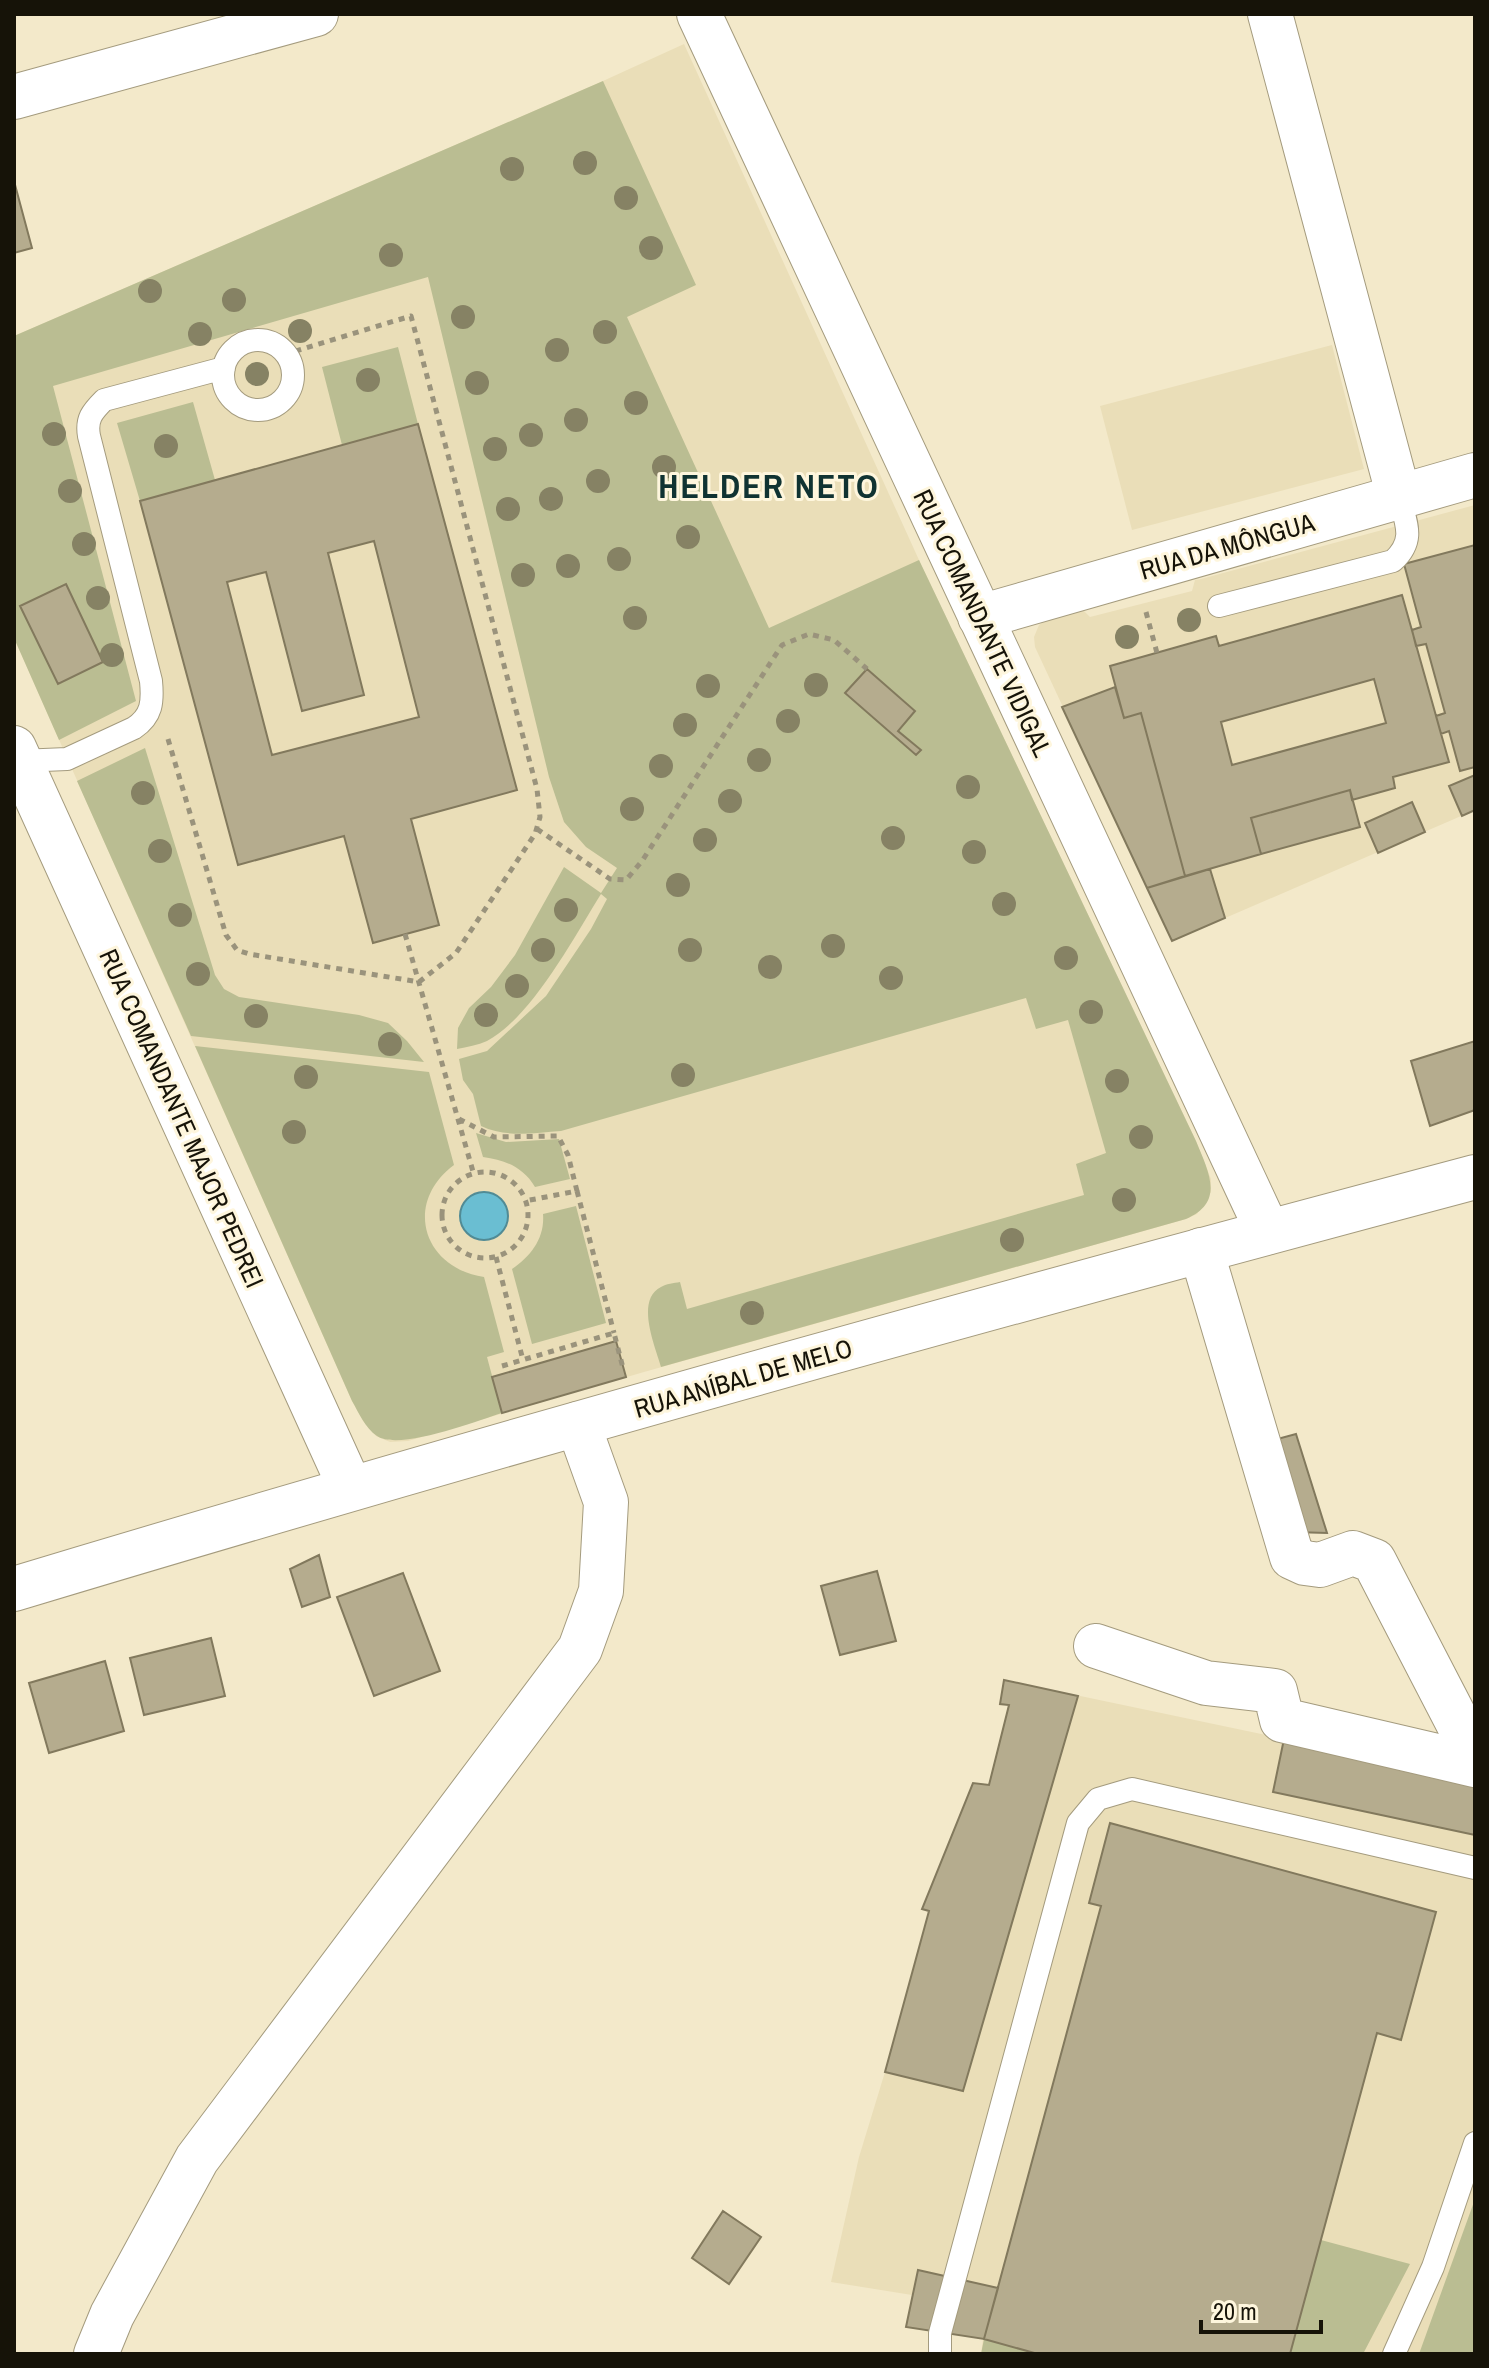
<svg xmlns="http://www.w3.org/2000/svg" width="1489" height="2368" font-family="'Archivo Narrow',sans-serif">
	<rect width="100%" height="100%" fill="#f3e9ca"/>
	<path fill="#eadeb8" d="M 684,44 L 919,560 L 1196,1141 L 1211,1179 L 1211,1192 L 1197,1214 L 1186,1219 L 644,1372 L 408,1441 L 390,1442 L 376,1436 L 364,1422 L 352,1401 L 14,638 L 14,336 L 603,81 Z
		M 1332,345 L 1364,469 L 1132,530 L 1100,406 Z
		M 1475,505 L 1475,810 L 1172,941 L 1035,647 L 1034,637 L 1039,625 L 1047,619 L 1083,610 L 1090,617 L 1192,591 L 1195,580 L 1201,579 Z
		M 1004,1680 L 1475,1779 L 1475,2354 L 981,2354 L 983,2339 L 906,2327 L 912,2295 L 831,2282 L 859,2157 L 885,2072 L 929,1912 L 922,1909 L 973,1783 L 989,1784 L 1009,1705 L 1000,1704 Z"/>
	<path fill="#babd92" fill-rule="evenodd" d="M 603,81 L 696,285 L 627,317 L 769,628 L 919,560 L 1196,1141 C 1208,1171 1226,1202 1186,1219 L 661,1367 C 655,1346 635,1300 661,1287 C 666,1284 674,1283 680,1282 L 687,1309 L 1084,1195 L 1076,1164 L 1106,1153 L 1068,1020 L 1036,1029 L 1026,998 L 561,1131 C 534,1133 507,1138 481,1126 L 473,1094 L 463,1080 L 459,1059 L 487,1051 L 546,996 L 591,929 L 607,899 L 601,894 C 574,937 532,1017 487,1041 C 478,1045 467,1047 457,1049 L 458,1028 L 469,1008 L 491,987 L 515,955 L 564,867 L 601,893 L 617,868 L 586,847 L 564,822 L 549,777 L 428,277 L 53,386 L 136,701 L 59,740 L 14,638 L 14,336 ZM 866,669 L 914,711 L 898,731 L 920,750 L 916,755 L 846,693 Z
		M 398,347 L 418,424 L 342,445 L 322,367 Z
		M 193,402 L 215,480 L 140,501 L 117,423 Z
		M 145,748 L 215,975 L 224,989 L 239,997 L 359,1015 L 388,1023 L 407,1041 L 424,1062 L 191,1036 L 77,781 Z
		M 195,1046 L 429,1072 L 454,1165 C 403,1203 423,1268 484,1277 L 504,1352 L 487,1357 L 502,1413 C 476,1421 399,1451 377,1436 C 365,1428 359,1413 352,1401 Z
		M 476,1133 L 506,1142 L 559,1139 L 570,1179 L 535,1187 C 523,1167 505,1160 483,1157 Z
		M 576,1206 L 606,1323 L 532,1344 L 512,1269 C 531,1256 545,1238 543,1214 Z
		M 1475,2199 L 1475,2354 L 1419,2354 Z
		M 1321,2240 L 1410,2264 L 1363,2354 L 1290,2354 Z
		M 984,2339 L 1038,2354 L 981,2354 Z"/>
	<path fill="#6abed2" stroke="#518b95" stroke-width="2" d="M460 1216a24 24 0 1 1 48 0a24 24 0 1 1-48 0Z"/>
	<path fill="#b5ac8e" stroke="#82795d" stroke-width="2" fill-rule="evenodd" d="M 14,181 L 32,248 L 14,253 Z
		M 418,424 L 517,790 L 411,819 L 439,925 L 373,943 L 344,836 L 238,865 L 140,501 ZM 374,541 L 419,717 L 272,755 L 227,582 L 266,572 L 302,711 L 364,695 L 328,553 Z
		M 1475,545 L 1475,767 L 1460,771 L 1449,731 L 1441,734 L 1436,716 L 1445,713 L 1426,644 L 1416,646 L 1412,630 L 1421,627 L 1404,564 Z
		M 66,584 L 103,662 L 58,684 L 20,606 Z
		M 1402,595 L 1449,762 L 1393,777 L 1395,788 L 1352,800 L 1350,790 L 1251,818 L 1261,854 L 1185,876 L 1141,713 L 1124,718 L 1110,666 L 1216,636 L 1219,646 ZM 1374,679 L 1386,723 L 1232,765 L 1221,722 Z
		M 867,669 L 915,711 L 898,731 L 921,750 L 916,755 L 845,693 Z
		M 1115,687 L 1124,718 L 1141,713 L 1185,876 L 1147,888 L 1062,707 Z
		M 1475,775 L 1475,810 L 1462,816 L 1449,786 Z
		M 1350,790 L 1360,827 L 1261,854 L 1251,818 Z
		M 1412,802 L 1425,832 L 1378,853 L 1365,823 Z
		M 1210,869 L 1225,918 L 1172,941 L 1147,888 Z
		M 1475,1041 L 1475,1110 L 1430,1126 L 1411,1061 Z
		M 616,1341 L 626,1377 L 502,1413 L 492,1377 Z
		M 1296,1434 L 1327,1533 L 1293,1532 L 1259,1444 Z
		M 319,1555 L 330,1597 L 302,1607 L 290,1569 Z
		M 877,1571 L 896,1641 L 840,1655 L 821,1586 Z
		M 403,1573 L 440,1671 L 374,1696 L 337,1597 Z
		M 211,1638 L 225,1696 L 144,1715 L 130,1658 Z
		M 105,1661 L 124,1731 L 49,1753 L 29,1683 Z
		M 1004,1680 L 1078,1696 L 963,2091 L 885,2072 L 929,1911 L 922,1909 L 973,1783 L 989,1785 L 1009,1705 L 1000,1704 Z
		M 1284,1739 L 1475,1779 L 1475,1835 L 1273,1792 Z
		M 1110,1823 L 1436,1912 L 1401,2040 L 1377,2033 L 1290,2354 L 1038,2354 L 984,2339 L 1101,1906 L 1089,1903 Z
		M 723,2211 L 761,2237 L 729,2284 L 692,2258 Z
		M 918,2270 L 998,2288 L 984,2339 L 906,2327 Z"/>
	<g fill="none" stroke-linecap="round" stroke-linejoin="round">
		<defs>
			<path id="lane" d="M223 375a35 35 0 1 1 70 0a35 35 0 1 1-70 0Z
				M 1219,606 L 1393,561 C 1416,540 1406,523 1399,497
				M 20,761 L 67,759 L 134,728 C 152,716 153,702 151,681 L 89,436 C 86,419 92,412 104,400 L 224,368
				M 940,2354 L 940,2333 L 1078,1823 L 1098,1799 L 1132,1789 L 1475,1868
				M 1394,2354 L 1433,2267 L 1475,2143"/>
			<path id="street" d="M 699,14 L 1268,1232
				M 1270,14 L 1399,497
				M 14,97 L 316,14
				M 980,617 L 1475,475
				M 14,748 L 350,1487
				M 1201,1250 L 1292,1557 L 1305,1563 L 1320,1565 L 1353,1553 L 1374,1561 L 1475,1756
				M 1096,1646 L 1206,1683 L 1275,1691 L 1282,1720 L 1475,1765
				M 96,2354 L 112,2315 L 197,2159 L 580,1649 L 601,1591 L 606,1502 L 578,1424"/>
			<path id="secondary" d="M 14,1589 C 498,1443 986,1307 1475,1177"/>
		</defs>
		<use href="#lane" stroke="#a49b7e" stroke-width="24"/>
		<use href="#street" stroke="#a49b7e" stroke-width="46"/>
		<use href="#secondary" stroke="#a49b7e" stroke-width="46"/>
		<path stroke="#9a937c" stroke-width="5" stroke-dasharray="6 6" stroke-linecap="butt" d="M 1146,612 L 1157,653
			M 168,739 L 226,935 L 237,950 L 249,954 L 419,982 L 456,953 L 535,834 L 540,817 L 537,789 L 411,316 L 286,354
			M 537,829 L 610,879 L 626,880 L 642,861 L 782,645 L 809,634 L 834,640 L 867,669
			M 405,934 L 474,1175
			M 459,1119 L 494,1137 L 558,1136 L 568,1155 L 577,1191 L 525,1201
			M442 1215a43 43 0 1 1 86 0a43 43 0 1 1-86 0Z
			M 577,1191 L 614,1333
			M 496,1257 L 523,1360
			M 502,1366 L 614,1333 L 623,1368"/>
		<use href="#lane" stroke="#fff" stroke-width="22"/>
		<use href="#street" stroke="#fff" stroke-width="44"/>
		<use href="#secondary" stroke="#fff" stroke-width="44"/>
	</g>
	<g fill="#868264">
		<circle cx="585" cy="163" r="12"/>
		<circle cx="512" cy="169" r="12"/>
		<circle cx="626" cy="198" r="12"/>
		<circle cx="651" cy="248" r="12"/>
		<circle cx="391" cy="255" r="12"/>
		<circle cx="150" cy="291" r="12"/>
		<circle cx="234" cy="300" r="12"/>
		<circle cx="463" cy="317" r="12"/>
		<circle cx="300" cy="331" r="12"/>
		<circle cx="605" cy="332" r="12"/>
		<circle cx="200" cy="334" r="12"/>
		<circle cx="557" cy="350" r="12"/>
		<circle cx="257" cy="374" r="12"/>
		<circle cx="368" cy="380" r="12"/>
		<circle cx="477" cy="383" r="12"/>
		<circle cx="636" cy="403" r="12"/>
		<circle cx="576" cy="420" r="12"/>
		<circle cx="54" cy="434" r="12"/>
		<circle cx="531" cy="435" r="12"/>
		<circle cx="166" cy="446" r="12"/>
		<circle cx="495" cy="449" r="12"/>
		<circle cx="664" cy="467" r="12"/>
		<circle cx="598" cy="481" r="12"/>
		<circle cx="70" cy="491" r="12"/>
		<circle cx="551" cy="499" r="12"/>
		<circle cx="508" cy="509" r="12"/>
		<circle cx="688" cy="537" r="12"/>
		<circle cx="84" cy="544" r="12"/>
		<circle cx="619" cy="559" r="12"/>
		<circle cx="568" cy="566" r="12"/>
		<circle cx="523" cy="575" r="12"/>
		<circle cx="98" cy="598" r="12"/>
		<circle cx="635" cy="618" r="12"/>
		<circle cx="1189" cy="620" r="12"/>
		<circle cx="1127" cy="637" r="12"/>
		<circle cx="112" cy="655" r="12"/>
		<circle cx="816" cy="685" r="12"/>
		<circle cx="708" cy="686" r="12"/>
		<circle cx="788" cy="721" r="12"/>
		<circle cx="685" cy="725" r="12"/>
		<circle cx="759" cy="760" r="12"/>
		<circle cx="661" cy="766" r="12"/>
		<circle cx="968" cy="787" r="12"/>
		<circle cx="143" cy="793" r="12"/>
		<circle cx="730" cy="801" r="12"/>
		<circle cx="632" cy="809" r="12"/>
		<circle cx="893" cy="838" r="12"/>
		<circle cx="705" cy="840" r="12"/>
		<circle cx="160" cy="851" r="12"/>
		<circle cx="974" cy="852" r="12"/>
		<circle cx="678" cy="885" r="12"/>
		<circle cx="1004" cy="904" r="12"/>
		<circle cx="566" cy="910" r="12"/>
		<circle cx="180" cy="915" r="12"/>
		<circle cx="833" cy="946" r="12"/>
		<circle cx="543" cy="950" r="12"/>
		<circle cx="690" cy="950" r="12"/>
		<circle cx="1066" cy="958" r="12"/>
		<circle cx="770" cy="967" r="12"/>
		<circle cx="198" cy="974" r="12"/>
		<circle cx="891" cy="978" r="12"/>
		<circle cx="517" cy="986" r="12"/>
		<circle cx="1091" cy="1012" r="12"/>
		<circle cx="486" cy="1015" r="12"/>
		<circle cx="256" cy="1016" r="12"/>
		<circle cx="390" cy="1044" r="12"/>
		<circle cx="683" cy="1075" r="12"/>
		<circle cx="306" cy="1077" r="12"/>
		<circle cx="1117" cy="1081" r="12"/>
		<circle cx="294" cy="1132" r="12"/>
		<circle cx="1141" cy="1137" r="12"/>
		<circle cx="1124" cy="1200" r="12"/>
		<circle cx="1012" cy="1240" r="12"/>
		<circle cx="752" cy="1313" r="12"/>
	</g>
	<g text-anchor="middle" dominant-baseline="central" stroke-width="6" stroke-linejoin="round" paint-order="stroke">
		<g font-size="26" fill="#161308" stroke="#fef6dd">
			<text transform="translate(1227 546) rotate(-16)">RUA DA MÔNGUA</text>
			<text transform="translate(983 623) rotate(65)">RUA COMANDANTE VIDIGAL</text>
			<text transform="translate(182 1118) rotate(66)">RUA COMANDANTE MAJOR PEDREI</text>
			<text transform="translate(743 1378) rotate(-16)">RUA ANÍBAL DE MELO</text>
		</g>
		<g font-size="34" font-weight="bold" letter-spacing="2" fill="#103332" stroke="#fef6dd">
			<text x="769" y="486">HELDER NETO</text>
		</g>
	</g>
	<rect width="1489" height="2368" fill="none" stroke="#161308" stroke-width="32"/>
	<path d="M1201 2320v12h120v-12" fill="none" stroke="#161308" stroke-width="4"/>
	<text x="1213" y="2320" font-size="24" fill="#161308" stroke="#fef6dd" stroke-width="6" paint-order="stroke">20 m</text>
</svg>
